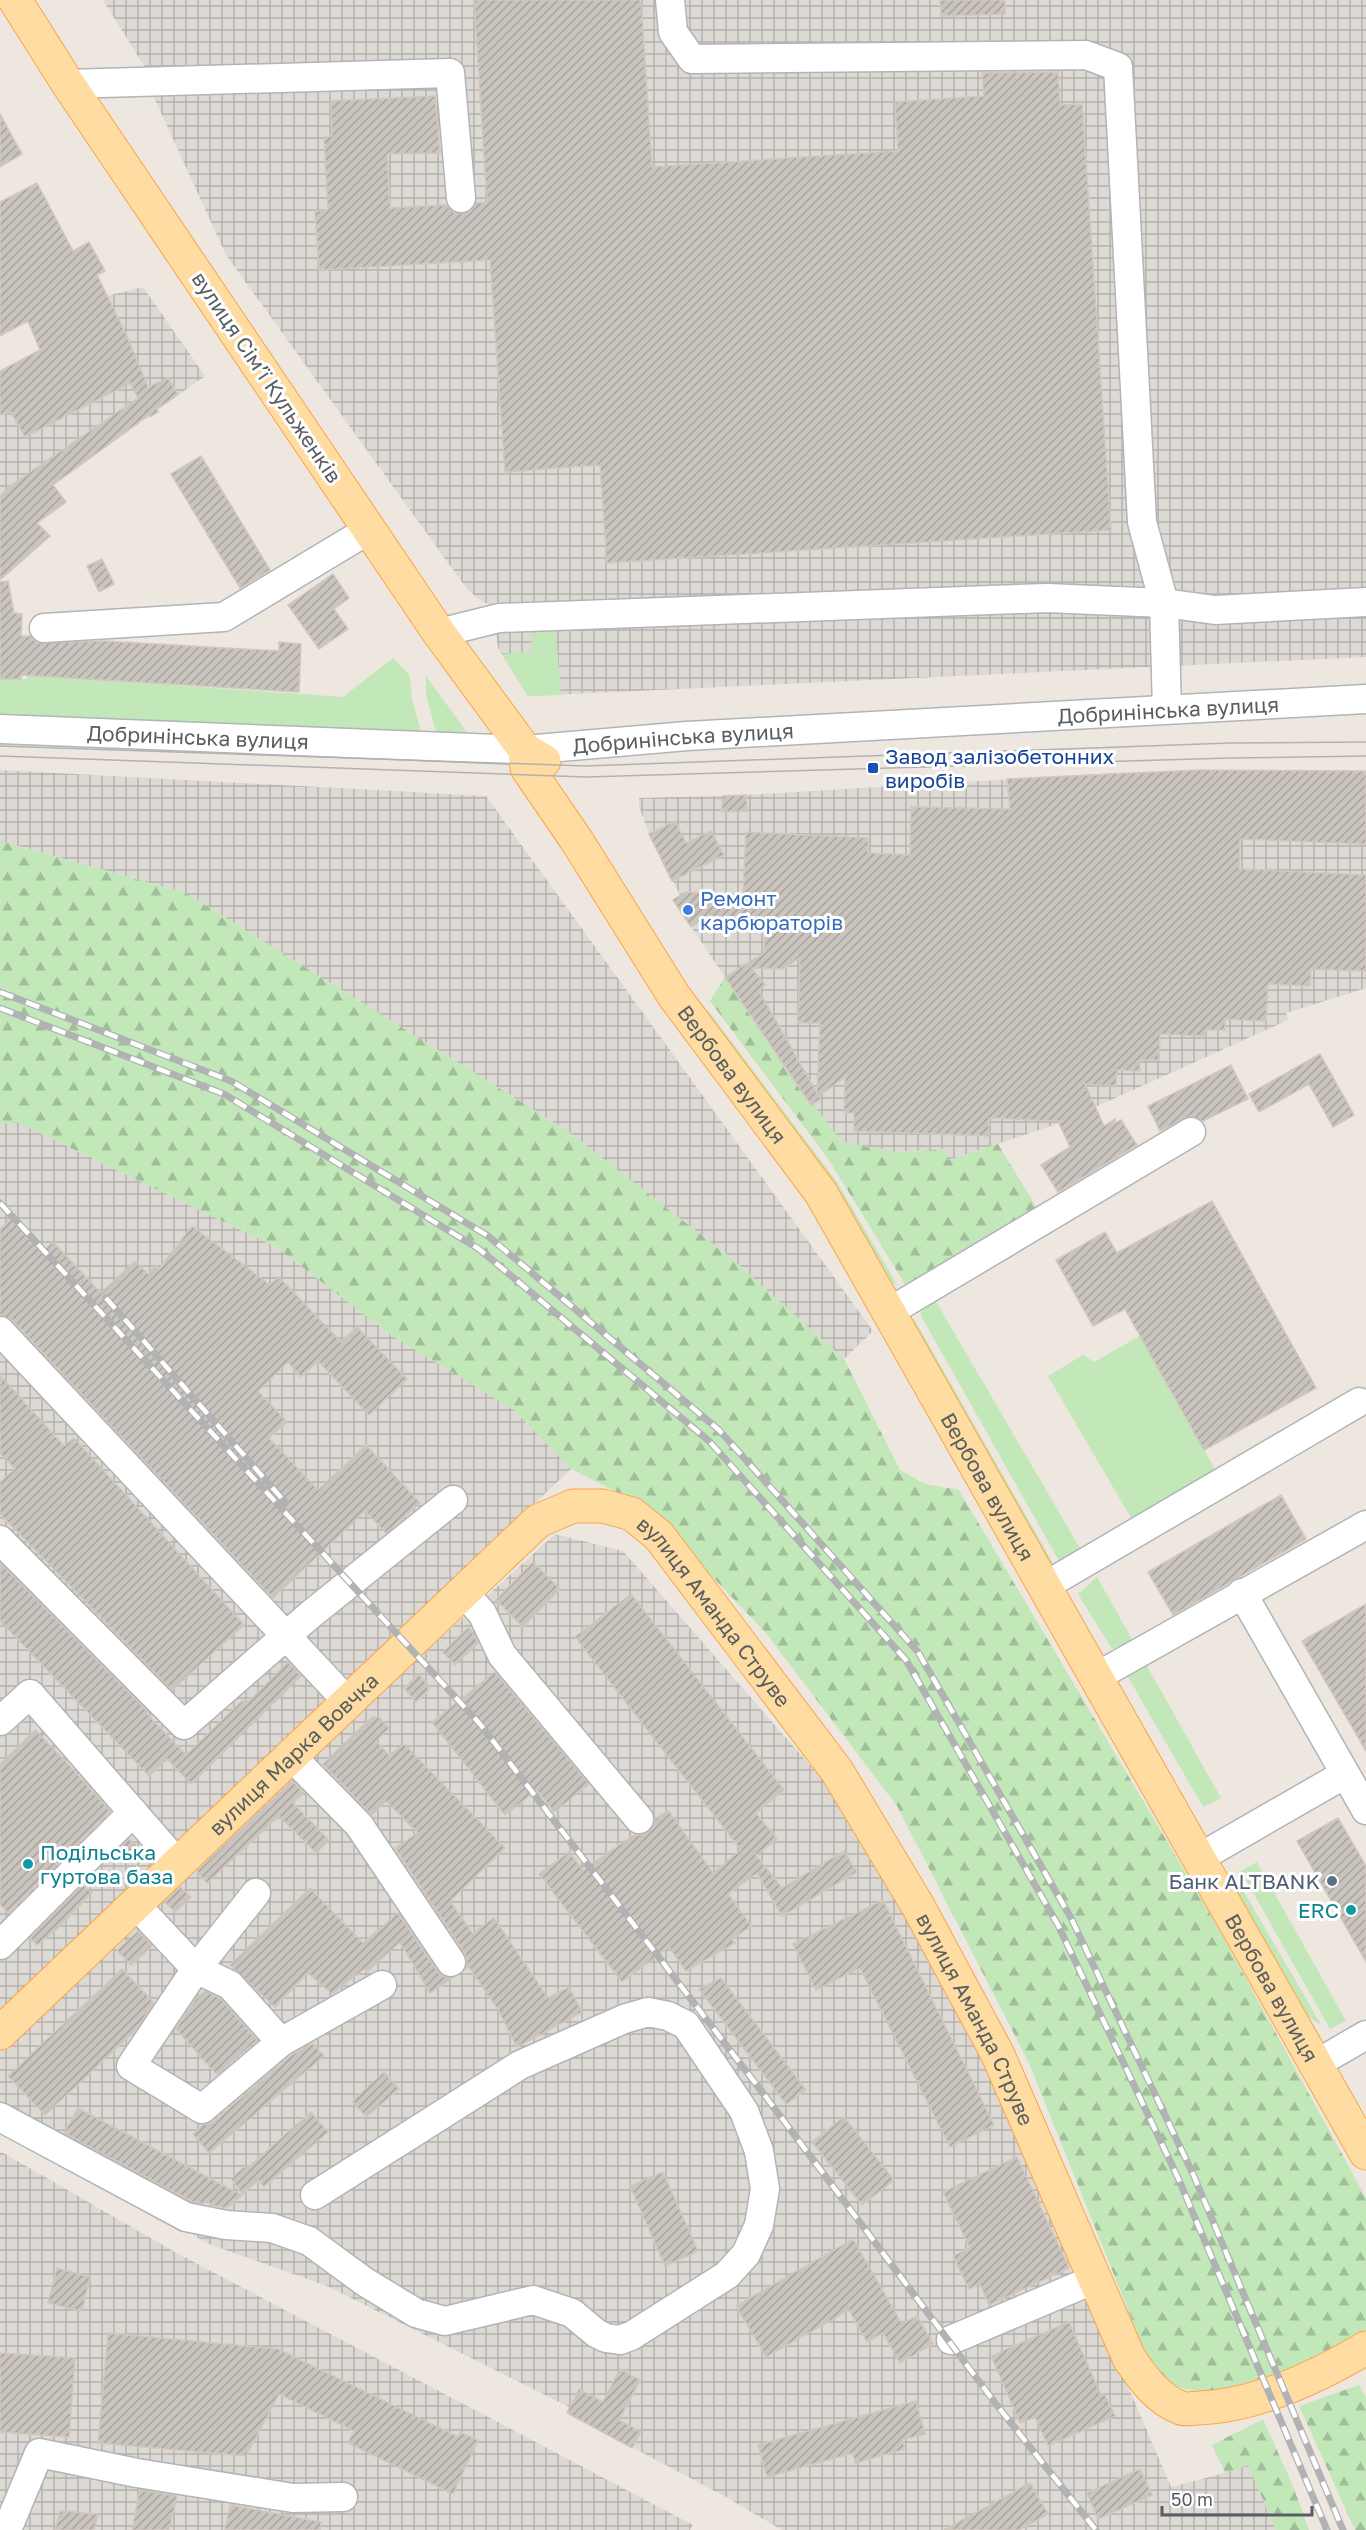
<svg xmlns="http://www.w3.org/2000/svg" width="1366" height="2530" font-family="'Golos Text',sans-serif">
	<defs>
		<pattern id="industrial-grid" width="8" height="8" patternUnits="userSpaceOnUse" patternTransform="scale(1.5)"><rect width="8" height="8" fill="#ddd9d4"/><path d="M0 4h8M4 0v8" fill="none" stroke="#b6b3af"/></pattern>
		<pattern id="forest-firs" width="22" height="20" patternUnits="userSpaceOnUse" patternTransform="scale(1.5)"><rect width="22" height="20" fill="#c2e7b9"/><path d="M5 1l3.5 6h-7zM16 11l3.5 6h-7z" fill="#a0be9a"/></pattern>
		<pattern id="building-hatch" width="6" height="6" patternUnits="userSpaceOnUse" patternTransform="scale(1.5)"><rect width="6" height="6" fill="#cac4be"/><path d="M-1 1l2-2M0 6l6-6M5 7l2-2" fill="none" stroke="#a7a29e"/></pattern>
	</defs>
	<rect width="100%" height="100%" fill="#ede7df"/>
	<path fill="url(#industrial-grid)" d="M 103,0 L 1366,0 L 1366,657 L 528,696 L 498,648 L 496,633 L 496,606 L 482,602 L 467,589 L 226,255 L 152,93 L 146,69 Z
		M 143,287 L 205,376 L 24,506 L 0,527 L 0,371 L 40,350 L 33,332 L 107,296 Z
		M 0,770 L 486,796 L 873,1331 L 844,1359 L 731,1258 L 566,1130 L 186,893 L 0,841 Z
		M 1200,770 L 1366,771 L 1366,988 L 1286,1013 L 1288,1020 L 1060,1123 L 949,1160 L 946,1149 L 895,1152 L 842,1142 L 793,1078 L 673,900 L 680,895 L 649,834 L 639,806 L 639,798 L 746,795 L 1116,773 Z
		M 17,1122 L 276,1247 L 391,1335 L 514,1410 L 571,1469 L 0,2011 L 0,1124 Z
		M 555,1534 L 623,1551 L 848,1809 L 989,2062 L 1171,2487 L 1225,2473 L 1248,2464 L 1276,2530 L 782,2530 L 726,2497 L 567,2413 L 569,2407 L 327,2286 L 206,2243 L 0,2109 L 0,2044 L 291,1774 Z
		M 0,2151 L 173,2251 L 693,2525 L 690,2530 L 0,2530 Z"/>
	<path fill="#c2e7b9" d="M 556,632 L 561,695 L 528,696 L 502,654 L 532,652 L 531,633 Z
		M 393,658 L 410,676 L 412,699 L 422,735 L 0,717 L 0,679 L 27,679 L 27,675 L 343,697 Z
		M 426,676 L 468,734 L 437,735 L 426,695 Z
		M 707,1009 L 837,1182 L 898,1286 L 882,1277 L 705,1020 Z
		M 935,1300 L 1084,1555 L 1063,1568 L 920,1314 L 927,1305 Z
		M 914,1319 L 1057,1570 L 1046,1567 L 914,1334 Z
		M 1140,1336 L 1217,1473 L 1134,1523 L 1048,1376 L 1083,1355 L 1094,1362 Z
		M 1097,1577 L 1133,1641 L 1112,1649 L 1078,1594 Z
		M 1143,1659 L 1221,1798 L 1203,1807 L 1127,1675 Z
		M 1257,1862 L 1346,2021 L 1330,2029 L 1241,1871 Z
		M 1237,1880 L 1322,2026 L 1305,2014 L 1238,1900 Z"/>
	<path fill="url(#forest-firs)" d="M 0,841 L 186,893 L 566,1130 L 731,1258 L 844,1359 L 900,1470 L 925,1484 L 959,1490 L 1216,1924 L 1366,2198 L 1366,2330 C 1333,2361 1223,2404 1179,2387 C 1160,2380 1152,2363 1143,2347 L 1029,2063 L 897,1806 L 766,1633 L 645,1506 L 571,1469 L 514,1410 L 391,1335 L 276,1247 L 17,1122 L 0,1124 Z
		M 725,977 L 793,1078 L 842,1142 L 895,1152 L 946,1149 L 949,1160 L 998,1144 L 1037,1208 L 908,1289 L 829,1160 L 710,1001 Z
		M 1359,2385 L 1366,2398 L 1366,2530 L 1355,2530 L 1299,2406 Z
		M 1263,2419 L 1293,2486 L 1309,2530 L 1276,2530 L 1248,2465 L 1225,2473 L 1212,2445 Z"/>
	<path fill="url(#building-hatch)" stroke="#d2c7bd" stroke-width="1.5" fill-rule="evenodd" d="M 474,0 L 641,0 L 652,167 L 898,151 L 895,102 L 984,96 L 982,73 L 1058,72 L 1060,105 L 1082,104 L 1111,530 L 607,563 L 600,465 L 505,472 L 490,260 L 319,270 L 315,211 L 328,210 L 324,137 L 332,136 L 331,101 L 435,96 L 440,153 L 387,154 L 390,208 L 446,205 L 454,213 L 462,214 L 471,211 L 476,203 L 487,202 Z
		M 940,0 L 1005,0 L 1005,14 L 941,16 Z
		M 0,114 L 22,154 L 0,167 Z
		M 37,183 L 73,251 L 89,242 L 105,271 L 97,275 L 126,334 L 148,387 L 168,378 L 178,394 L 157,409 L 158,412 L 150,417 L 149,415 L 53,485 L 66,502 L 37,523 L 50,536 L 0,580 L 0,496 L 10,486 L 138,398 L 130,383 L 25,437 L 11,412 L 0,415 L 0,371 L 40,350 L 28,321 L 0,336 L 0,202 Z
		M 201,456 L 270,570 L 240,588 L 171,474 Z
		M 102,559 L 114,584 L 99,592 L 87,566 Z
		M 333,574 L 349,598 L 334,609 L 348,629 L 319,649 L 288,605 Z
		M 8,581 L 14,613 L 22,614 L 21,636 L 30,636 L 37,643 L 103,641 L 279,651 L 279,642 L 301,644 L 299,692 L 21,675 L 21,679 L 0,679 L 0,582 Z
		M 1200,770 L 1366,771 L 1366,844 L 1240,839 L 1239,869 L 1366,875 L 1366,971 L 1311,969 L 1310,986 L 1268,984 L 1266,1021 L 1225,1019 L 1225,1030 L 1205,1030 L 1205,1036 L 1160,1034 L 1159,1060 L 1140,1060 L 1140,1071 L 1117,1070 L 1116,1086 L 1085,1084 L 1104,1126 L 1115,1119 L 1115,1123 L 1121,1120 L 1137,1145 L 1058,1192 L 1041,1165 L 1070,1147 L 1058,1121 L 989,1118 L 989,1136 L 854,1131 L 854,1113 L 844,1113 L 845,1077 L 819,1096 L 821,1099 L 811,1105 L 725,977 L 764,953 L 766,918 L 708,916 L 691,927 L 673,900 L 685,892 L 743,894 L 746,832 L 868,838 L 868,853 L 910,855 L 911,807 L 1010,809 L 1007,779 ZM 800,957 L 798,1023 L 820,1023 L 817,1093 L 759,991 L 765,985 L 752,968 L 784,969 Z
		M 746,795 L 747,811 L 722,812 L 722,796 Z
		M 675,821 L 686,843 L 711,831 L 724,855 L 672,881 L 649,834 Z
		M 1320,1054 L 1354,1115 L 1333,1127 L 1309,1084 L 1259,1112 L 1249,1094 Z
		M 1231,1065 L 1248,1099 L 1203,1121 L 1190,1116 L 1160,1131 L 1148,1106 Z
		M 1212,1201 L 1316,1388 L 1204,1450 L 1125,1309 L 1093,1326 L 1056,1260 L 1105,1232 L 1117,1253 Z
		M 11,1219 L 42,1252 L 53,1242 L 101,1293 L 135,1261 L 148,1274 L 156,1266 L 159,1269 L 192,1226 L 270,1285 L 279,1277 L 341,1342 L 357,1327 L 407,1379 L 369,1415 L 318,1361 L 301,1377 L 288,1362 L 258,1391 L 287,1422 L 269,1438 L 318,1490 L 366,1445 L 420,1503 L 386,1533 L 365,1511 L 273,1598 L 12,1320 L 0,1315 L 0,1229 Z
		M 0,1375 L 64,1446 L 74,1438 L 244,1625 L 172,1690 L 0,1514 L 0,1482 L 15,1469 L 0,1453 Z
		M 1281,1495 L 1306,1539 L 1173,1615 L 1148,1572 Z
		M 533,1562 L 560,1589 L 523,1627 L 496,1600 Z
		M 0,1563 L 148,1712 L 146,1713 L 186,1755 L 243,1700 L 246,1704 L 288,1662 L 301,1676 L 191,1784 L 167,1759 L 149,1776 L 0,1621 Z
		M 631,1594 L 784,1790 L 756,1813 L 777,1839 L 756,1855 L 782,1888 L 844,1851 L 857,1872 L 782,1916 L 757,1873 L 728,1894 L 751,1926 L 732,1939 L 735,1943 L 686,1971 L 669,1947 L 622,1982 L 539,1874 L 569,1852 L 583,1870 L 634,1835 L 641,1835 L 649,1832 L 654,1825 L 655,1819 L 668,1810 L 713,1873 L 741,1850 L 575,1637 Z
		M 1366,1604 L 1366,1751 L 1302,1641 Z
		M 469,1627 L 478,1643 L 455,1665 L 443,1652 Z
		M 495,1672 L 589,1784 L 554,1812 L 537,1790 L 505,1815 L 432,1722 Z
		M 419,1674 L 428,1685 L 428,1691 L 416,1702 L 404,1688 Z
		M 372,1717 L 379,1717 L 389,1728 L 376,1741 L 389,1755 L 404,1744 L 505,1848 L 450,1901 L 472,1933 L 494,1918 L 548,1998 L 569,1987 L 582,2012 L 517,2047 L 497,2008 L 469,1967 L 466,1969 L 467,1961 L 465,1953 L 395,1848 L 418,1833 L 386,1801 L 372,1815 L 323,1764 Z
		M 35,1730 L 70,1766 L 110,1811 L 8,1913 L 0,1904 L 0,1764 Z
		M 292,1781 L 304,1793 L 293,1803 L 329,1840 L 316,1853 L 279,1816 L 207,1883 L 197,1871 Z
		M 1338,1818 L 1366,1866 L 1366,1962 L 1297,1841 Z
		M 129,1839 L 138,1847 L 125,1860 L 117,1851 Z
		M 83,1885 L 92,1893 L 55,1931 L 37,1945 L 30,1938 Z
		M 180,1887 L 191,1897 L 175,1912 L 165,1902 Z
		M 310,1888 L 363,1943 L 398,1913 L 437,1971 L 444,1977 L 452,1978 L 430,1993 L 400,1942 L 367,1972 L 364,1969 L 332,1994 L 308,1973 L 275,2007 L 230,1965 Z
		M 883,1900 L 994,2125 L 950,2147 L 860,1968 L 816,1990 L 793,1944 Z
		M 138,1931 L 152,1946 L 131,1965 L 117,1950 Z
		M 122,1969 L 154,2003 L 134,2032 L 45,2115 L 8,2076 Z
		M 721,1978 L 806,2090 L 786,2104 L 699,1989 Z
		M 205,1991 L 220,1998 L 257,2040 L 217,2075 L 176,2029 L 195,2000 Z
		M 313,2043 L 324,2056 L 209,2153 L 193,2134 L 203,2125 L 213,2122 L 290,2056 Z
		M 384,2072 L 399,2089 L 366,2117 L 352,2101 Z
		M 78,2108 L 228,2188 L 242,2195 L 227,2208 L 211,2205 L 206,2199 L 204,2204 L 193,2202 L 64,2133 Z
		M 311,2112 L 328,2132 L 264,2187 L 259,2180 L 243,2194 L 231,2179 L 245,2166 L 247,2168 Z
		M 844,2117 L 894,2180 L 862,2205 L 812,2142 Z
		M 1017,2157 L 1069,2268 L 989,2305 L 980,2284 L 969,2289 L 953,2256 L 970,2248 L 943,2192 Z
		M 663,2172 L 698,2251 L 665,2266 L 630,2186 Z
		M 853,2239 L 902,2324 L 917,2316 L 933,2344 L 900,2363 L 883,2333 L 867,2342 L 849,2310 L 766,2357 L 736,2306 Z
		M 57,2268 L 90,2277 L 82,2311 L 48,2303 Z
		M 1069,2322 L 1101,2395 L 1104,2393 L 1115,2416 L 1048,2446 L 1035,2417 L 1020,2423 L 991,2356 Z
		M 108,2333 L 278,2349 L 458,2437 L 460,2432 L 478,2440 L 453,2494 L 348,2443 L 354,2431 L 279,2394 L 246,2456 L 98,2443 Z
		M 0,2353 L 75,2358 L 69,2437 L 0,2432 Z
		M 620,2369 L 640,2380 L 619,2420 L 641,2432 L 632,2448 L 567,2413 L 579,2389 L 603,2402 Z
		M 916,2401 L 925,2434 L 902,2440 L 905,2449 L 855,2463 L 853,2453 L 767,2477 L 758,2445 Z
		M 1140,2469 L 1152,2495 L 1098,2519 L 1087,2493 Z
		M 1030,2483 L 1048,2514 L 1019,2530 L 944,2530 Z
		M 140,2490 L 177,2496 L 169,2530 L 132,2530 Z
		M 230,2505 L 321,2522 L 320,2530 L 225,2530 Z
		M 60,2511 L 98,2514 L 94,2530 L 55,2530 Z"/>
	<g fill="none" stroke-linecap="round" stroke-linejoin="round">
		<defs>
			<g id="minor">
				<path d="M 670,0 L 673,32 L 692,59 L 1086,55 L 1118,67 L 1142,522 L 1164,603 L 1167,709"/>
				<path d="M 68,84 L 450,73 L 461,198"/>
				<path d="M 44,628 L 224,617 L 370,529"/>
				<path d="M 439,633 L 499,618 L 1047,598 L 1164,603 L 1215,610 L 1366,602"/>
				<path id="s1" d="M 0,729 L 525,750 L 687,736 L 1366,699"/>
				<path d="M 889,1312 L 1191,1132"/>
				<path d="M 0,1331 L 348,1702"/>
				<path d="M 0,1540 L 184,1725 L 310,1615 L 453,1500"/>
				<path d="M 1045,1586 L 1359,1402"/>
				<path d="M 463,1592 L 482,1613 L 502,1655 L 639,1819"/>
				<path d="M 1242,1593 L 1366,1810"/>
				<path d="M 1096,1677 L 1366,1525"/>
				<path d="M 0,1721 L 30,1694 L 178,1864"/>
				<path d="M 291,1756 L 359,1825 L 451,1962"/>
				<path d="M 1199,1858 L 1345,1774"/>
				<path d="M 256,1893 L 196,1969 L 131,2066 L 202,2109 L 281,2042 L 382,1985"/>
				<path d="M 135,1904 L 196,1969 L 230,1985 L 281,2042"/>
				<path d="M 0,1945 L 133,1812"/>
				<path d="M 1316,2064 L 1366,2035"/>
				<path d="M 0,2117 L 186,2217 L 226,2225 L 272,2228 L 309,2241 L 365,2282 L 416,2313 L 445,2321 L 533,2300 L 572,2313 L 596,2333 L 606,2338 L 620,2340 L 631,2336 L 727,2275 L 746,2254 L 759,2225 L 765,2189 L 759,2151 L 744,2111 L 686,2025 L 668,2016 L 648,2012 L 624,2019 L 520,2065 L 315,2195"/>
				<path d="M 951,2340 L 1095,2279"/>
				<path d="M 7,2530 L 39,2453 L 137,2473 L 293,2498 L 343,2497"/>
			</g>
			<g id="major">
				<path d="M 15,0 L 68,84 L 439,633 L 525,750 L 544,761"/>
				<path id="s2" d="M 525,750 L 527,768 L 577,841 L 674,996 L 821,1193 L 1366,2153"/>
				<path id="s3" d="M 0,2033 L 538,1521 L 573,1506 L 603,1506 L 632,1514 L 659,1536 L 837,1771 L 918,1906 L 998,2055 L 1129,2358 C 1143,2378 1157,2399 1181,2408 C 1186,2410 1194,2408 1199,2408 C 1257,2406 1317,2377 1366,2348"/>
			</g>
		</defs>
		<use href="#minor" stroke="#b0b5b8" stroke-width="31"/>
		<use href="#major" stroke="#fca449" stroke-width="35"/>
		<use href="#minor" stroke="#fff" stroke-width="28"/>
		<use href="#major" stroke="#ffdca1" stroke-width="33"/>
		<path stroke="#b1b2b3" stroke-width="1.5" d="M 0,746 L 585,766 L 1230,743 L 1366,742
			M 0,756 L 586,777 L 1230,758 L 1366,756"/>
		<defs>
			<path id="rail" d="M 0,992 L 231,1081 L 488,1236 L 719,1430 L 918,1652 L 1071,1918 L 1193,2174 L 1343,2530
				M 0,1008 L 224,1094 L 479,1249 L 709,1441 L 906,1660 L 1058,1925 L 1179,2180 L 1327,2530
				M 0,1203 L 480,1724 L 766,2097 L 999,2408 L 1096,2530
				M 106,1298 L 285,1502"/>
		</defs>
		<use href="#rail" stroke="#b1b2b3" stroke-width="7"/>
		<use href="#rail" stroke="#fff" stroke-width="4.5" stroke-dasharray="14" stroke-linecap="butt"/>
	</g>
	<rect fill="#1a4fb4" stroke="#fff" stroke-width="2" x="867" y="762" width="12" height="12" rx="3"/>
	<circle fill="#3f7fe0" stroke="#fff" stroke-width="2" cx="688" cy="910" r="6"/>
	<g fill="#0f9aa8" stroke="#fff" stroke-width="2">
		<circle cx="28" cy="1864" r="6"/>
		<circle cx="1351" cy="1910" r="6"/>
	</g>
	<circle fill="#5c6f8a" stroke="#fff" stroke-width="2" cx="1332" cy="1881" r="6"/>
	<g text-anchor="middle" dominant-baseline="central" stroke-width="6" stroke-linejoin="round" paint-order="stroke">
		<g font-size="21" fill="#585e62" stroke="#fff">
			<text transform="translate(267 377) rotate(56)">вулиця Сімʼї Кульженків</text>
			<text stroke="none"><textPath href="#s1" startOffset="1170">Добринінська вулиця</textPath></text>
			<text stroke="none"><textPath href="#s1" startOffset="198">Добринінська вулиця</textPath></text>
			<text stroke="none"><textPath href="#s1" startOffset="684">Добринінська вулиця</textPath></text>
			<text stroke="none"><textPath href="#s2" startOffset="387">Вербова вулиця</textPath></text>
			<text stroke="none"><textPath href="#s2" startOffset="873">Вербова вулиця</textPath></text>
			<text stroke="none"><textPath href="#s3" startOffset="969">вулиця Аманда Струве</textPath></text>
			<text stroke="none"><textPath href="#s3" startOffset="405">вулиця Марка Вовчка</textPath></text>
			<text stroke="none"><textPath href="#s2" startOffset="1449">Вербова вулиця</textPath></text>
			<text stroke="none"><textPath href="#s3" startOffset="1455">вулиця Аманда Струве</textPath></text>
		</g>
		<g font-size="21" fill="#164399" stroke="#fff" text-anchor="start">
			<text x="885" y="756">Завод залізобетонних<tspan x="885" dy="24">виробів</tspan></text>
		</g>
		<g font-size="21" fill="#366cbe" stroke="#fff" text-anchor="start">
			<text x="700" y="898">Ремонт<tspan x="700" dy="24">карбюраторів</tspan></text>
		</g>
		<g font-size="21" fill="#0d838f" stroke="#fff" text-anchor="start">
			<text x="40" y="1852">Подільська<tspan x="40" dy="24">гуртова база</tspan></text>
			<text x="1339" y="1910" text-anchor="end">ERC</text>
		</g>
		<g font-size="21" fill="#4e5e75" stroke="#fff" text-anchor="end">
			<text x="1320" y="1881">Банк ALTBANK</text>
		</g>
	</g>
	<path d="M1162 2506v9h150v-9" fill="none" stroke="#585e62" stroke-width="3"/>
	<text x="1171" y="2506" font-size="18" fill="#585e62" stroke="#ffffff" stroke-width="4.5" paint-order="stroke">50 m</text>
</svg>
